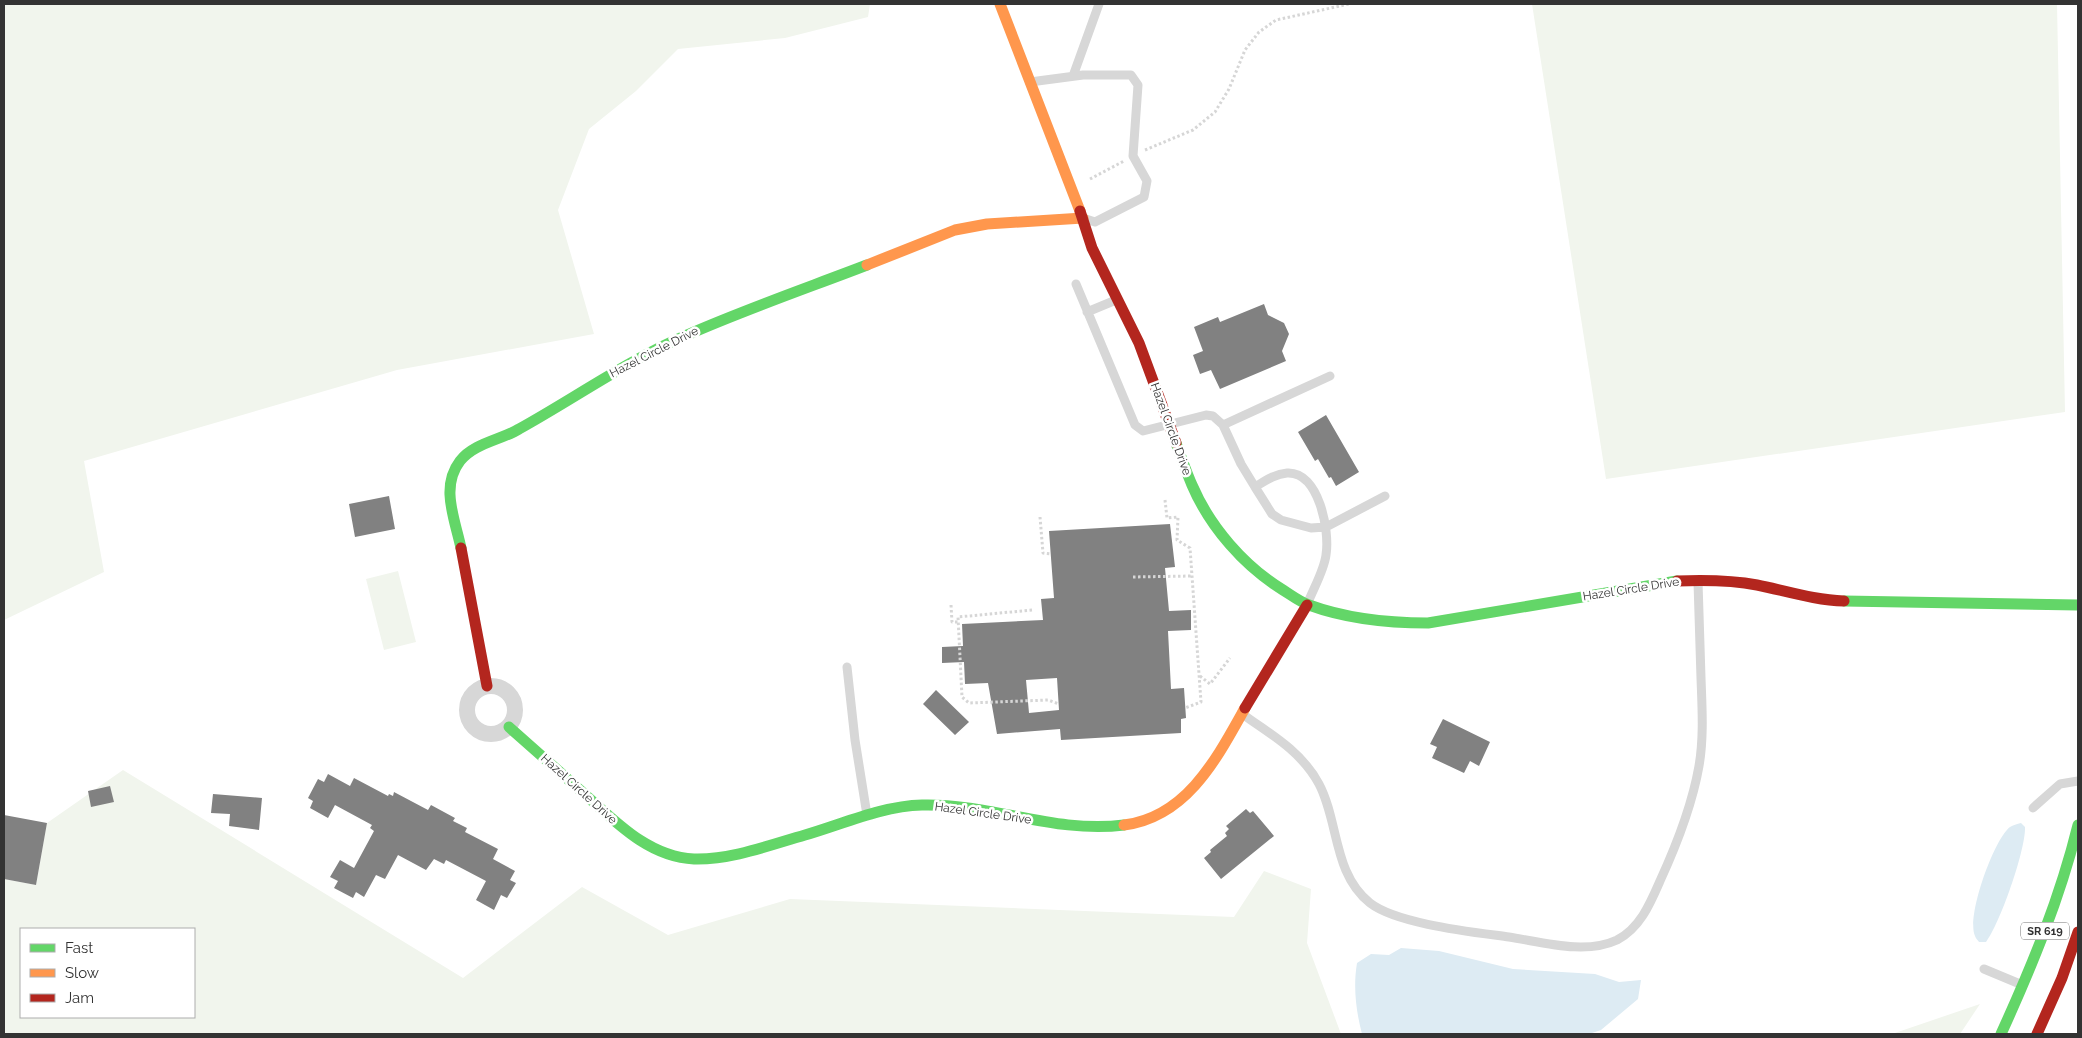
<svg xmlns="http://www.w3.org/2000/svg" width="2082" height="1038" font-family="Raleway,sans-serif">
	<rect width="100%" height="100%" fill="#fff"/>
	<path fill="#f1f5ed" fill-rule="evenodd" d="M 4,4 L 870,4 L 868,17 L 785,38 L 678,49 L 636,91 L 589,129 L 558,210 L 594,334 L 397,370 L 84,461 L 104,572 L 4,620 Z
		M 1532,4 L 2057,4 L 2065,412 L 1606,479 Z
		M 398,571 L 416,642 L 384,650 L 366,579 Z
		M 123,770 L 463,978 L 582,887 L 668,935 L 790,899 L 1234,917 L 1264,871 L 1311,889 L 1307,943 L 1341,1034 L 4,1034 L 4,879 L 36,885 L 47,823 ZM 21,929 L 194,929 L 194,1017 L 21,1017 Z
		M 1980,1004 L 1960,1034 L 1892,1034 Z"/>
	<path fill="#ddebf3" d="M 2021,823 L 2025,827 C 2026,849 2000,924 1986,942 L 1979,942 C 1978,940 1976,939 1975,936 C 1966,917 1994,839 2010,827 C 2013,825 2017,824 2021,823 Z
		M 1401,948 L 1439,951 L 1513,969 L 1595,974 L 1619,982 L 1641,980 L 1638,999 L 1601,1030 L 1589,1034 L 1362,1034 C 1356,1011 1353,987 1357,963 L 1371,954 L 1389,955 Z"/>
	<path fill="#818181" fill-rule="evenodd" d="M 1264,304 L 1268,315 L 1284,323 L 1289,334 L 1282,351 L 1286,361 L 1220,389 L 1211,370 L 1200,374 L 1193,355 L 1203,351 L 1194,327 L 1218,317 L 1220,322 Z
		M 1326,415 L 1359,472 L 1336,486 L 1331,477 L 1329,478 L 1318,459 L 1315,461 L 1298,432 Z
		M 389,496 L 395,529 L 355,537 L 349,504 Z
		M 1170,524 L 1175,567 L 1165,568 L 1169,611 L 1191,610 L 1191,630 L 1168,631 L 1171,689 L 1184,688 L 1186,718 L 1181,719 L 1181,733 L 1061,740 L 1060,729 L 997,734 L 988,683 L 965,684 L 964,662 L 942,663 L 942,647 L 963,646 L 962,624 L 1043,620 L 1041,599 L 1054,598 L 1049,531 ZM 1057,678 L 1059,710 L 1029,713 L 1026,680 Z
		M 936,690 L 969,722 L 955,735 L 923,704 Z
		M 1443,719 L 1490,742 L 1479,766 L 1470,761 L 1464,773 L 1432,758 L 1437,747 L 1430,744 Z
		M 328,774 L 350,786 L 354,778 L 388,796 L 389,794 L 393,796 L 394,792 L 428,810 L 431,805 L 455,818 L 453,821 L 467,828 L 465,832 L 498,849 L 493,859 L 515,871 L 510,880 L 516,883 L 507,898 L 501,895 L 494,910 L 476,900 L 486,881 L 446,860 L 444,864 L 434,859 L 426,870 L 398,855 L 385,879 L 376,875 L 364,897 L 356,892 L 353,898 L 334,888 L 338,881 L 330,877 L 340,860 L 354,868 L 374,831 L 370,828 L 372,825 L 335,805 L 328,818 L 310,808 L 313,801 L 308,798 L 318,779 L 324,782 Z
		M 110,786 L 114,802 L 91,807 L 88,791 Z
		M 213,794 L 262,798 L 259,830 L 229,826 L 230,814 L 211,813 Z
		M 1246,809 L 1250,813 L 1253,811 L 1274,836 L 1221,879 L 1204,858 L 1211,852 L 1210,850 L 1227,836 L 1225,833 L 1229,829 L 1226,826 Z
		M 4,815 L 47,823 L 36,885 L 4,879 Z"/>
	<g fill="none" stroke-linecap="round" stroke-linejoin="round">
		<path stroke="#d6d6d6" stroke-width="3" stroke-dasharray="2.5 2.5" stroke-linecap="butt" d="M 1145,150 L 1193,130 L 1215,112 L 1229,89 L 1245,50 L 1259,32 L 1276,20 L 1349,4
			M 1090,179 L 1124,161
			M 1165,500 L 1167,518 L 1178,517 L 1177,540 L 1190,548 L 1201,702 L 1185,708
			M 1040,517 L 1043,553 L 1051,554
			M 1133,577 L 1192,576
			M 951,605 L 952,622 L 958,622
			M 1032,610 L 958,617 L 962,697 L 969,703 L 1048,700 L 1059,704
			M 1200,676 L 1210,684 L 1230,658"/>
		<path stroke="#d7d7d7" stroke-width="9" d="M 1073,76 L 1099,4
			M 1030,82 L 1083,75 L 1131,75 L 1138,85 L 1133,156 L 1147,181 L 1144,197 L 1095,222 L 1086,219
			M 1076,284 L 1135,425 L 1143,431 L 1206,415 L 1213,416 L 1223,425 L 1241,464 L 1255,487
			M 1087,312 L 1116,300
			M 1223,425 L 1330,376
			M 1307,605 C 1313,589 1324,571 1326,555 C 1330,531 1319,471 1287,473 C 1275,474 1265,481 1255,487 L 1272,514 L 1281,520 L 1311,528 L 1326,527 L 1385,496
			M 847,667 L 855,740 L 867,815
			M 1242,714 C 1271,734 1302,752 1319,784 C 1339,822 1333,874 1370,903 C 1397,924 1473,932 1509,937 C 1542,942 1585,955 1617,940 C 1640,928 1650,904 1660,881 C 1677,844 1692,806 1699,766 C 1704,737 1702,707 1701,678 C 1700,646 1699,614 1698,582
			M 2033,808 L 2060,784 L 2078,781
			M 1984,969 L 2020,984"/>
		<path stroke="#d7d7d7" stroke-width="16" d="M467 710a24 24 0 1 1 48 0a24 24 0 1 1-48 0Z"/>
		<path stroke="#63d668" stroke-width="11" d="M 1176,443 C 1181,457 1186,471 1192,485 C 1210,527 1244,566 1283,590 C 1291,595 1300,602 1309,605 C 1347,619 1387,623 1428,623 L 1677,581
			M 461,548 C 455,519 440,487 460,461 C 474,443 501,440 519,429 C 575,398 628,360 687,335 C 746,309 807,288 867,265
			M 1844,601 L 2078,605
			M 509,727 C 533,748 556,769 580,790 C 613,819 647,857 694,859 C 731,860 770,845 805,835 C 843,824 882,806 922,805 C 990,803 1055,834 1124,825
			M 2001,1034 C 2032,966 2060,898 2078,825"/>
		<path stroke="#ff974d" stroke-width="11" d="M 1000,4 L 1080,211
			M 867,265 L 955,230 L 987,224 L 1083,218
			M 1124,825 C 1187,817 1217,758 1245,708"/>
		<path stroke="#b3261e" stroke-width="11" d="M 1080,211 L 1092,248 L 1139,343 L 1176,443
			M 461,548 L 487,686
			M 1677,581 C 1703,580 1731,580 1757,585 C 1787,591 1814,600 1844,601
			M 1245,708 L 1307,605
			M 2037,1034 L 2062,978 L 2078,932"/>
	</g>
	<g text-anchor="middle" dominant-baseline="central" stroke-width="5" stroke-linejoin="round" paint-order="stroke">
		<rect fill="#fff" stroke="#707070" stroke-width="1" x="2021" y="922.5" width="48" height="17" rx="4"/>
		<g font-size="11" font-weight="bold" fill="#333">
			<text x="2045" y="931">SR 619</text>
		</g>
		<g font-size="12" fill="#333" stroke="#fff">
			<text transform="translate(654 352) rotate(-27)">Hazel Circle Drive</text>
			<text transform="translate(1171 429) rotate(70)">Hazel Circle Drive</text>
			<text transform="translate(1631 589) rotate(-9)">Hazel Circle Drive</text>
			<text transform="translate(579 789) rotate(42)">Hazel Circle Drive</text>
			<text transform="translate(983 813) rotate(8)">Hazel Circle Drive</text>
		</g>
	</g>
	<rect width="2082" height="1038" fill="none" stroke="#333333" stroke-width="10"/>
	<rect x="20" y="928" width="175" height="90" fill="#ffffff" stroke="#adadad"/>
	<rect x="30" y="944" width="25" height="8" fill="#63d668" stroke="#adadad"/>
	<text x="65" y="953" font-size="15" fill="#333333">Fast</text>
	<rect x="30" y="969" width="25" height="8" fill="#ff974d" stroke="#adadad"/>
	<text x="65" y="978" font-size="15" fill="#333333">Slow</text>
	<rect x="30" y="994" width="25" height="8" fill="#b3261e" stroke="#adadad"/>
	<text x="65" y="1003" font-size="15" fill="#333333">Jam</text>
</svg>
